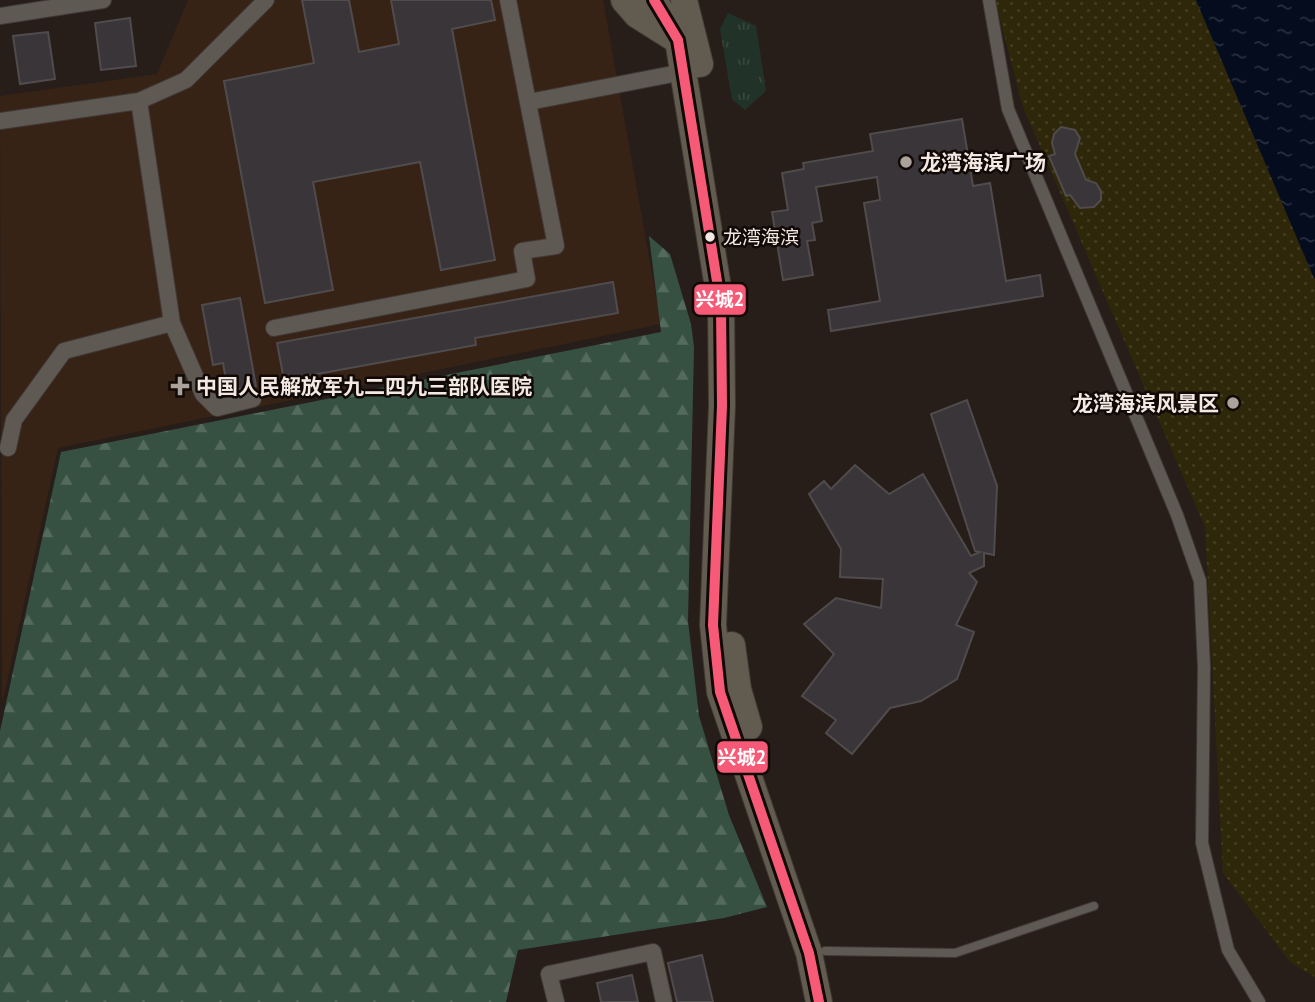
<svg xmlns="http://www.w3.org/2000/svg" width="1315" height="1002" font-family="'PT Sans','Noto Sans SC',sans-serif">
	<defs>
		<pattern id="grass-tufts" width="24" height="20" patternUnits="userSpaceOnUse" patternTransform="scale(1.75)"><rect width="24" height="20" fill="#213328"/><path d="M3 7l-1-3M5 7V3M7 7l1-3M15 17l-1-3M17 17v-4M19 17l1-3" fill="none" stroke="#37473d"/></pattern>
		<pattern id="forest-firs" width="22" height="20" patternUnits="userSpaceOnUse" patternTransform="scale(1.75)"><rect width="22" height="20" fill="#365142"/><path d="M5 1l3.5 6h-7zM16 11l3.5 6h-7z" fill="#546a5d"/></pattern>
		<pattern id="sand-dots" width="8" height="8" patternUnits="userSpaceOnUse" patternTransform="scale(1.75)"><rect width="8" height="8" fill="#2f2709"/><path d="M2 2h.1M6 6h.1" fill="none" stroke="#443c21" stroke-width="1.8" stroke-linecap="round"/></pattern>
		<pattern id="water-ripples" width="26" height="14" patternUnits="userSpaceOnUse" patternTransform="scale(1.75)"><rect width="26" height="14" fill="#040c1d"/><path d="M2 4q2-2 4 0t4 0M15 11q2-2 4 0t4 0" fill="none" stroke="#292f3e"/></pattern>
	</defs>
	<rect width="100%" height="100%" fill="#271e19"/>
	<path fill="#372316" d="M 188,0 L 603,0 L 661,324 L 58,448 L 2,704 L 0,96 L 157,74 Z"/>
	<path fill="url(#grass-tufts)" d="M 728,13 L 756,26 L 766,91 L 745,110 L 732,99 L 720,29 Z"/>
	<path fill="url(#forest-firs)" d="M 649,236 L 670,254 L 691,324 L 694,347 L 688,621 L 699,716 L 729,815 L 767,907 L 724,918 L 518,950 L 506,1002 L 0,1002 L 0,731 L 61,452 L 661,332 Z"/>
	<path fill="url(#sand-dots)" d="M 995,0 L 1196,0 L 1315,279 L 1315,977 L 1290,962 L 1223,873 L 1205,527 L 1023,107 Z"/>
	<path fill="url(#water-ripples)" d="M 1196,0 L 1315,0 L 1315,279 L 1313,276 Z"/>
	<path fill="#393538" stroke="#504b4c" stroke-width="2" d="M 302,0 L 349,0 L 359,52 L 399,44 L 391,0 L 491,0 L 495,20 L 452,29 L 495,260 L 441,270 L 420,162 L 313,182 L 333,290 L 265,303 L 224,81 L 314,63 Z
		M 130,18 L 136,66 L 101,70 L 95,23 Z
		M 48,32 L 55,79 L 20,84 L 13,36 Z
		M 962,119 L 973,186 L 990,183 L 1006,281 L 1040,275 L 1043,296 L 831,331 L 828,310 L 880,301 L 864,203 L 880,200 L 877,177 L 816,187 L 822,221 L 812,223 L 815,240 L 807,241 L 813,275 L 783,280 L 772,212 L 788,210 L 782,173 L 804,169 L 803,163 L 873,151 L 870,134 Z
		M 1061,127 L 1075,130 L 1080,138 L 1075,154 L 1086,180 L 1096,183 L 1101,191 L 1101,200 L 1094,207 L 1080,208 L 1070,195 L 1066,196 L 1049,156 L 1055,154 L 1052,143 L 1054,134 Z
		M 613,282 L 618,313 L 475,338 L 476,345 L 284,380 L 277,343 Z
		M 240,298 L 256,386 L 228,391 L 223,363 L 213,365 L 202,305 Z
		M 967,400 L 997,486 L 994,555 L 984,553 L 984,566 L 969,573 L 977,582 L 956,625 L 974,632 L 957,679 L 921,701 L 890,708 L 852,754 L 826,733 L 836,720 L 802,696 L 834,654 L 804,624 L 836,598 L 881,608 L 883,579 L 840,577 L 841,549 L 809,494 L 824,481 L 831,489 L 855,465 L 889,494 L 923,474 L 971,556 L 980,552 L 975,551 L 931,414 Z
		M 702,955 L 713,1002 L 677,1002 L 668,963 Z
		M 632,975 L 638,1002 L 601,1002 L 597,983 Z"/>
	<g fill="none" stroke-linecap="round" stroke-linejoin="round">
		<defs>
			<path id="service" d="M 825,951 L 955,953 L 1094,906"/>
			<path id="pedestrian" d="M 989,0 L 1008,109 L 1177,515 L 1200,581 L 1204,667 L 1202,843 L 1228,950 L 1259,1002"/>
			<path id="minor" d="M 0,16 L 103,0
				M 139,101 L 172,323 L 203,394 L 217,408 L 253,399
				M 529,102 L 683,72
				M 0,121 L 139,101 L 186,80 L 266,0
				M 274,328 L 527,279 L 522,251 L 556,246 L 508,0
				M 8,448 L 14,420 L 64,351 L 172,323
				M 556,1002 L 549,974 L 653,952 L 664,1002"/>
			<path id="trunk" d="M 624,0 L 637,15 L 672,37
				M 654,0 L 678,40 L 721,306 L 722,406 L 713,625 L 720,692 L 809,953 L 819,1002
				M 684,0 L 700,64
				M 732,645 L 738,689 L 749,727"/>
		</defs>
		<use href="#service" stroke="#403935" stroke-width="10"/>
		<use href="#pedestrian" stroke="#403935" stroke-width="14"/>
		<use href="#minor" stroke="#403935" stroke-width="18"/>
		<use href="#trunk" stroke="#403935" stroke-width="28"/>
		<use href="#service" stroke="#5f5954" stroke-width="8"/>
		<use href="#pedestrian" stroke="#5f5954" stroke-width="12"/>
		<use href="#minor" stroke="#5f5954" stroke-width="16"/>
		<use href="#trunk" stroke="#625c50" stroke-width="26"/>
		<defs>
			<path id="bus-1" d="M 654,0 L 678,40 L 721,306 L 722,406 L 713,625 L 720,692 L 809,953 L 819,1002"/>
		</defs>
		<use href="#bus-1" stroke="#100905" stroke-width="16"/>
		<use href="#bus-1" stroke="#f75a77" stroke-width="10"/>
	</g>
	<g fill="#aca29c" stroke="#100905" stroke-width="2.5">
		<circle cx="906" cy="162" r="7"/>
		<path d="M176.5 375.5h7v7h7v7h-7v7h-7v-7h-7v-7h7z"/>
		<circle cx="1233" cy="403" r="7"/>
	</g>
	<circle fill="#f4e9e2" stroke="#100905" stroke-width="2.5" cx="710" cy="237" r="6"/>
	<g text-anchor="middle" dominant-baseline="central" stroke-width="5" stroke-linejoin="round" paint-order="stroke">
		<g font-size="19" fill="#f4e9e2" stroke="#100905" text-anchor="start">
			<text x="723" y="237">龙湾海滨</text>
		</g>
		<g font-size="21" font-weight="bold" fill="#f4e9e2" stroke="#100905" text-anchor="start">
			<text x="920" y="162">龙湾海滨广场</text>
			<text x="196" y="386">中国人民解放军九二四九三部队医院</text>
			<text x="1219" y="403" text-anchor="end">龙湾海滨风景区</text>
		</g>
	</g>
	<g stroke="#100905" stroke-width="2.5">
		<rect x="693" y="283" width="54" height="33" rx="7" fill="#f75a77"/>
		<rect x="716" y="740" width="53" height="34" rx="7" fill="#f75a77"/>
	</g>
	<g font-size="19" text-anchor="middle" font-weight="bold" fill="#fff">
		<text x="720" y="306">兴城2</text>
		<text x="742" y="764">兴城2</text>
	</g>
</svg>
